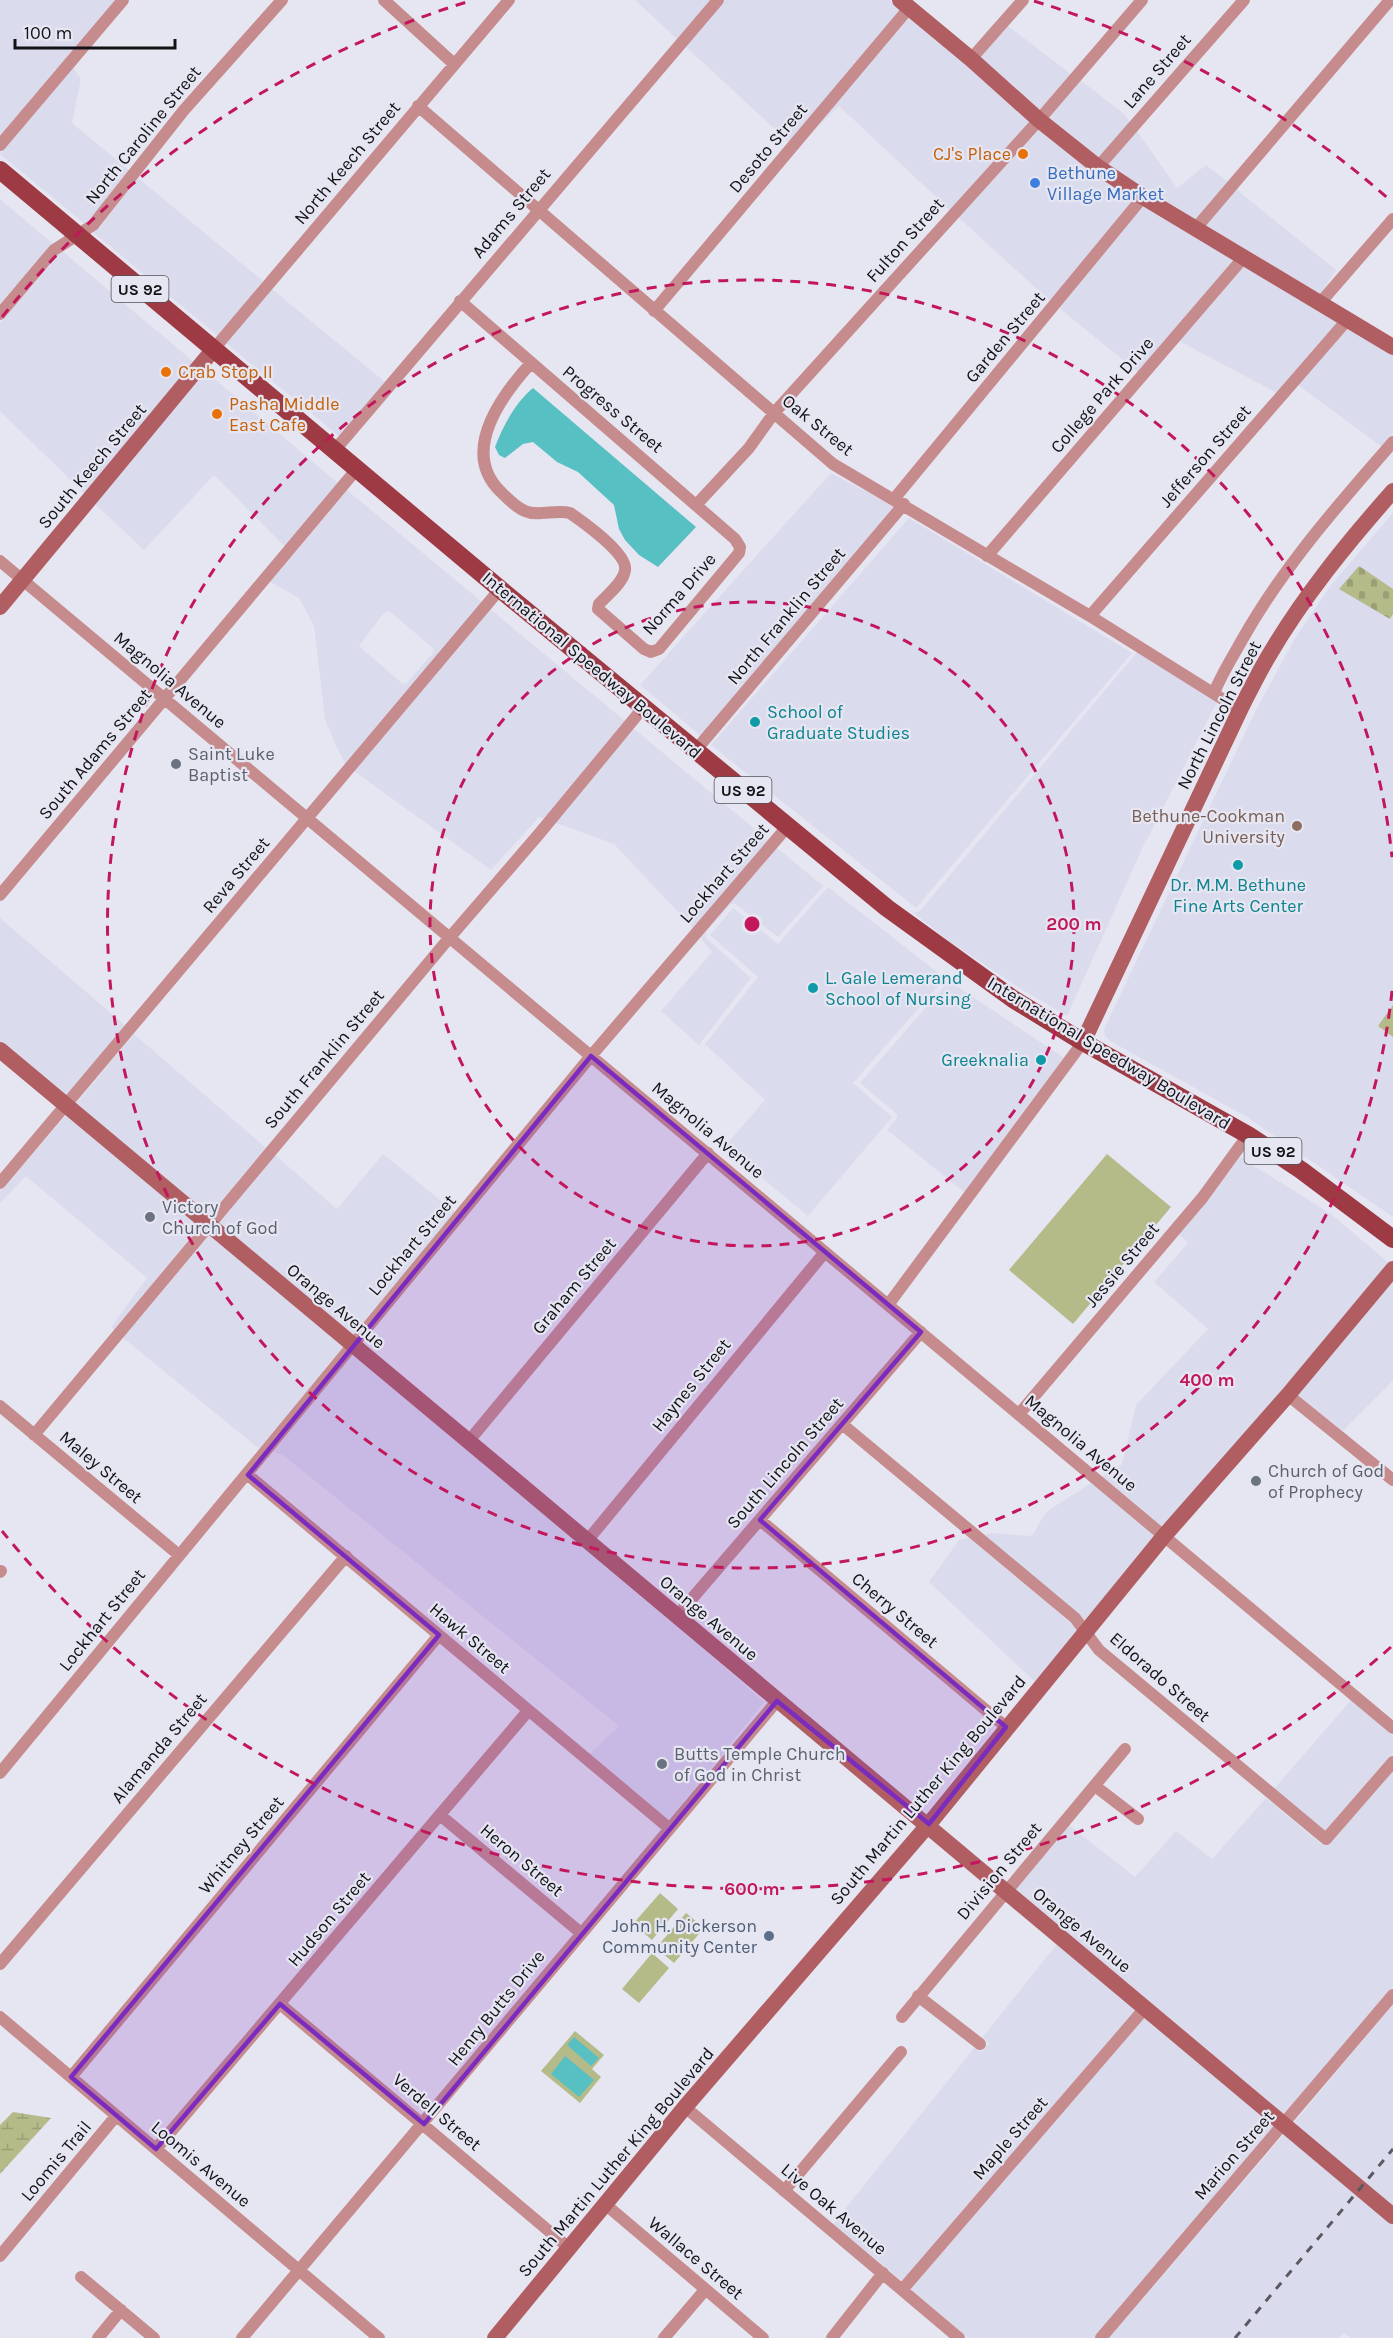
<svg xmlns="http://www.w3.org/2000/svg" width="1393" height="2338" font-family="Karla,sans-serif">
	<defs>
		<pattern id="wetland-marsh" width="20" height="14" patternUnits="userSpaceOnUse" patternTransform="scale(1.5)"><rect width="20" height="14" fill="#b5ba89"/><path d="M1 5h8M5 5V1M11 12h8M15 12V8" fill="none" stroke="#9b9f76"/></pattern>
		<pattern id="cemetery-stones" width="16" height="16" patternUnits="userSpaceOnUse" patternTransform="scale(1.5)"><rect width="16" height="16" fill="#b5ba89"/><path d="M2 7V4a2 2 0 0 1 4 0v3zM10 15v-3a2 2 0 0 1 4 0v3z" fill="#9b9f76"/></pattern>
	</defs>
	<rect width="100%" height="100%" fill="#e6e6f2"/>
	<path fill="#dbdbee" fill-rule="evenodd" d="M 0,0 L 116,0 L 0,136 Z
		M 635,0 L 711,0 L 677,39 Z
		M 725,0 L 890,0 L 901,9 L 789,142 L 685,46 Z
		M 910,16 L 1031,121 L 950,210 L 839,106 L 812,132 Z
		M 1008,26 L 1071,74 L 1039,111 L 979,58 Z
		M 73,68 L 81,79 L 72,123 L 130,171 L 92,218 L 85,224 L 0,154 Z
		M 1080,80 L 1122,112 L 1130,122 L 1097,159 L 1047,119 Z
		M 1039,128 L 1135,199 L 1050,301 L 958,217 Z
		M 1137,131 L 1177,188 L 1206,165 L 1228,182 L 1195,221 L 1106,165 Z
		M 138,178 L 263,281 L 218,336 L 93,232 L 101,225 Z
		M 1236,189 L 1336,270 L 1319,296 L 1205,226 Z
		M 0,199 L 53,244 L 0,306 Z
		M 1144,205 L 1235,259 L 1138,372 L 1059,308 Z
		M 62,251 L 195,363 L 86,495 L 0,411 L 0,323 Z
		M 1245,265 L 1339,321 L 1277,393 L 1179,341 Z
		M 272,289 L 385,382 L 339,436 L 226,343 Z
		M 1349,327 L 1393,354 L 1393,433 L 1382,447 L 1298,385 Z
		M 204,370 L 338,483 L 285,547 L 214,475 L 144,550 L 94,503 Z
		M 831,473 L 894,506 L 701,736 L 640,685 Z
		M 347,490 L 482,602 L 346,764 L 336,746 L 325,719 L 314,626 L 299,598 L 270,582 ZM 389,611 L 434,649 L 433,653 L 406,684 L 402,683 L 359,646 L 384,613 Z
		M 1393,513 L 1393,1217 L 1247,1117 L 1110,1041 L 1105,1036 L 1104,1029 L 1255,712 L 1295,638 L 1331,585 Z
		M 909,518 L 1132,653 L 916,908 L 711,745 Z
		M 490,609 L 625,721 L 545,819 L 539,817 L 491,870 L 354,771 Z
		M 1137,652 L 1217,702 L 1142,849 L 1067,1016 L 1024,991 L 949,941 L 906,907 L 913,913 L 920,911 Z
		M 633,728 L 768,840 L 693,928 L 614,844 L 556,823 Z
		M 777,848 L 823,886 L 778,937 L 734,903 L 730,905 L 706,932 L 706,938 L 751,978 L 701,1042 L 700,1046 L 661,1011 L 712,952 L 700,937 Z
		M 828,887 L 945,978 L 853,1083 L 892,1117 L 808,1216 L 724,1147 L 765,1100 L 705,1044 L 758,977 L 710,935 L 733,908 L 778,944 Z
		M 0,918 L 126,1026 L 66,1097 L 0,1042 Z
		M 949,981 L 1064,1058 L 964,1192 L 887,1130 L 897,1118 L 897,1114 L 860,1083 Z
		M 134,1034 L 266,1148 L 208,1216 L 75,1105 Z
		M 67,1114 L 200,1226 L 114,1330 L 111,1327 L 147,1278 L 26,1176 L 0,1203 L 0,1192 Z
		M 383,1154 L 455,1212 L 352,1337 L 217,1224 L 275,1155 L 337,1209 Z
		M 1240,1157 L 1331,1214 L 1390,1264 L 1164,1528 L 1102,1476 L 1122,1464 L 1136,1405 L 1208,1329 L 1154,1282 L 1188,1243 L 1179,1234 L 1208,1200 Z
		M 209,1233 L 344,1346 L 262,1449 L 257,1447 L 122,1337 Z
		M 1393,1278 L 1393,1381 L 1343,1431 L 1297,1394 Z
		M 353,1354 L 643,1596 L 764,1702 L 669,1820 L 590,1754 L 619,1726 L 283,1455 L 273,1452 Z
		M 1091,1483 L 1156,1537 L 1085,1622 L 984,1535 L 991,1533 L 1032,1536 L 1046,1512 Z
		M 969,1538 L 1070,1622 L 1077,1632 L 1036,1683 L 929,1582 L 959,1540 Z
		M 1351,1700 L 1393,1736 L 1393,1753 L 1325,1831 L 1274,1789 Z
		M 1393,1770 L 1393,1986 L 1284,2117 L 1013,1890 L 1069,1825 L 1135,1877 L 1176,1831 L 1212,1859 L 1266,1798 L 1321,1844 L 1330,1843 Z
		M 1057,1944 L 1136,2009 L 902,2281 L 833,2224 L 975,2047 L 981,2052 L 989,2043 L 982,2038 Z
		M 1393,2004 L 1393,2208 L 1293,2124 Z
		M 1145,2016 L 1276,2126 L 1094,2338 L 968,2338 L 911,2289 Z
		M 1285,2133 L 1393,2224 L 1393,2338 L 1351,2338 L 1344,2333 L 1338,2338 L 1109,2338 Z"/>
	<path fill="url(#wetland-marsh)" d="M 13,2112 L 51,2118 L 0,2174 L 0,2125 Z"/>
	<path fill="url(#cemetery-stones)" d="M 1359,566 L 1393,589 L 1393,614 L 1390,619 L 1339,589 Z"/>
	<path fill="#b5ba89" d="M 1393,1005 L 1393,1037 L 1378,1026 Z
		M 1107,1154 L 1171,1207 L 1073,1324 L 1009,1270 Z
		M 660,1893 L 678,1909 L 652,1940 L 633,1924 Z
		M 686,1913 L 704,1928 L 674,1963 L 656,1948 Z
		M 652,1953 L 669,1968 L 639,2003 L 622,1989 Z
		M 575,2031 L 604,2055 L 592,2069 L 601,2077 L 580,2103 L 541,2071 Z"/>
	<path fill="#57c0c3" d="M 533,388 L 696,527 L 658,567 L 639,555 L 625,540 L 619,529 L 614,505 L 578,472 L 557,462 L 533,442 L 523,444 L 505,458 L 499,455 L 495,447 C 503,426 515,403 533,388 Z
		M 574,2037 L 599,2058 L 591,2066 L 567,2045 Z
		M 565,2056 L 594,2080 L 579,2097 L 551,2074 Z"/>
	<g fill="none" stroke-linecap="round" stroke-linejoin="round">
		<path stroke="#c68c8d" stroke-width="12" d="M 384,0 L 454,64
			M 971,59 L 1023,0
			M 418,106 L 833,464 L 1090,616 L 1240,710
			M 0,145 L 123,0
			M 1098,167 L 1244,0
			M 1196,228 L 1390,0
			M 460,301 L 735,539 L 740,547 L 739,553 L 659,649 L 651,652 L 644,649 L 598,609 L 599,604 C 607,595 624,582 625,570 C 628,554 583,522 570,513 C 556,509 538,517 525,511 C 515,507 507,498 500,491 C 460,451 502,395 531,363
			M 1320,303 L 1393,219
			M 654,311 L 909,8
			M 0,314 L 54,250 L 93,225 L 184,110 L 282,0
			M 213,350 L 509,0
			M 334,451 L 718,0
			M 894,499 L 1143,197
			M 697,504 L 749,448 L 774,413 L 1039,120 L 1142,0
			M 987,556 L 1244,257
			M 0,561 L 1393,1728
			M 1090,616 L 1348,319
			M 1214,693 C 1221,675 1232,658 1242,640 C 1283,567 1338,505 1393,442
			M 695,751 L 904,504
			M 0,895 L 356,470
			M 0,1183 L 500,589
			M 888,1305 L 1083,1042
			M 1288,1395 L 1393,1480
			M 0,1406 L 179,1555
			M 1019,1414 L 1203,1197 L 1248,1135
			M 842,1424 L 1075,1618 L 1099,1650 L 1326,1839 L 1393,1762
			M 34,1435 L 445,943 L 539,834 L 643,708
			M 468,1442 L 708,1153
			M 248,1475 L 669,1828
			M 760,1520 L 1006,1727
			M 587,1541 L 825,1252
			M 0,1572 L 1,1571
			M 677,1616 L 921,1332
			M 0,1773 L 591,1056 L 787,827
			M 1095,1786 L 1138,1819
			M 440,1815 L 581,1933
			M 0,1964 L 346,1556
			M 918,1996 L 980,2044
			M 280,2004 L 569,2248
			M 0,2017 L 379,2338
			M 902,2017 L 1125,1749
			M 71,2077 L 439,1635
			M 685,2107 L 959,2338
			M 156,2149 L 528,1711
			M 784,2191 L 901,2052
			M 605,2204 L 763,2338
			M 0,2256 L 116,2116
			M 81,2277 L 154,2338
			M 902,2290 L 1145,2008
			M 98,2338 L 121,2310
			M 242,2338 L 777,1701
			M 664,2338 L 705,2290
			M 832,2338 L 883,2273
			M 1101,2338 L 1393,1995"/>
		<path stroke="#b05e62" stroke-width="16" d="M 900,0 L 971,59 L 1039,120 L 1098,167 L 1143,197 L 1393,347
			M 0,607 L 213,350
			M 1083,1042 L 1240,710 C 1249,692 1258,674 1268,657 C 1303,597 1347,543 1393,491
			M 0,1050 C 465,1438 929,1826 1393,2216
			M 495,2338 L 685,2107 L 929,1824 L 1164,1536 L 1288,1395 L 1393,1269"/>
		<path stroke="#9e3a44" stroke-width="18" d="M 0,170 L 500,589 L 887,908 L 1013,999 L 1083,1042 L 1248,1135 L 1301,1170 L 1393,1239"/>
		<path stroke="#59595f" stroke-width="3" stroke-dasharray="8 8" stroke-linecap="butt" d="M 1235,2338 L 1393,2149"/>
	</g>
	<path fill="#7b2cbf" fill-opacity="0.2" stroke="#7b2cbf" stroke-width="4.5" stroke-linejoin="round" d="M 591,1056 L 921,1332 L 760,1520 L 1006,1727 L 929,1824 L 777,1701 L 424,2124 L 280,2004 L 156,2149 L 71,2077 L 439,1635 L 248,1475 Z"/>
	<g fill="none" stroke="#c2185b" stroke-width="3" stroke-dasharray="10 8">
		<circle cx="752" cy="924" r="322"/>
		<path d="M1392 991A644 644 0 1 1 1392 857"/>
		<path d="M1391 1647A965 965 0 0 1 2 1531M2 317A965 965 0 0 1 470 1M1034 1A965 965 0 0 1 1391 201"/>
	</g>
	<g fill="#e8710a" stroke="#e6e6f2" stroke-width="2">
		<circle cx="1023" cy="154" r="6"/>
		<circle cx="166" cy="372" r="6"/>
		<circle cx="217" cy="414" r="6"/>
	</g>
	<circle fill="#3f7fe0" stroke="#e6e6f2" stroke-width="2" cx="1035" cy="183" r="6"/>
	<g fill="#0f9aa8" stroke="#e6e6f2" stroke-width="2">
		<circle cx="755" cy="722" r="6"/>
		<circle cx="1238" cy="865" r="6"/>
		<circle cx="813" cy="988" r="6"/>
		<circle cx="1041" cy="1060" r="6"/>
	</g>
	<g fill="#6b7280" stroke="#e6e6f2" stroke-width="2">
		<circle cx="176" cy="764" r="6"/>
		<circle cx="150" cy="1217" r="6"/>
		<circle cx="1256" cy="1481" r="6"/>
		<circle cx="662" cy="1764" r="6"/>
	</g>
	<circle fill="#8d6e63" stroke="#e6e6f2" stroke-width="2" cx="1297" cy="826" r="6"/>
	<circle fill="#5c6f8a" stroke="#e6e6f2" stroke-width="2" cx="769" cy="1936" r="6"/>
	<g text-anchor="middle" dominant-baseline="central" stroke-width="4.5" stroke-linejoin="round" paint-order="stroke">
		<g fill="#e6e6f2" stroke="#525258" stroke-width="1.5">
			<rect x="111.5" y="276" width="57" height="26" rx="4.5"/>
			<rect x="714.5" y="777" width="57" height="26" rx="4.5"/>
			<rect x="1244.5" y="1138" width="57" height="26" rx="4.5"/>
		</g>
		<g font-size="16" font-weight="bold" fill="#121216">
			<text x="140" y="289">US 92</text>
			<text x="743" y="790">US 92</text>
			<text x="1273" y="1151">US 92</text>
		</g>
		<g font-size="18" fill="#121216" stroke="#e6e6f2">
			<text transform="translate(1157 71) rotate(-49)">Lane Street</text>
			<text transform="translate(143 135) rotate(-51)">North Caroline Street</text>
			<text transform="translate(768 148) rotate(-50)">Desoto Street</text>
			<text transform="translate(347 163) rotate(-50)">North Keech Street</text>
			<text transform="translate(511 213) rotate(-50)">Adams Street</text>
			<text transform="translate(905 240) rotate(-48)">Fulton Street</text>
			<text transform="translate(1005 337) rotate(-50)">Garden Street</text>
			<text transform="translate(1102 395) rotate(-49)">College Park Drive</text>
			<text transform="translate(613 409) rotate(40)">Progress Street</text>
			<text transform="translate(818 425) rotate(39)">Oak Street</text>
			<text transform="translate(1205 456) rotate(-49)">Jefferson Street</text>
			<text transform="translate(92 466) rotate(-50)">South Keech Street</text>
			<text transform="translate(679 594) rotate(-49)">Norma Drive</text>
			<text transform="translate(786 616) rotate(-50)">North Franklin Street</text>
			<text transform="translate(592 665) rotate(40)">International Speedway Boulevard</text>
			<text transform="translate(170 680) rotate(40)">Magnolia Avenue</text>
			<text transform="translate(1219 715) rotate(-63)">North Lincoln Street</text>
			<text transform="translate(95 754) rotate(-50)">South Adams Street</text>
			<text transform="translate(724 873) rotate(-49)">Lockhart Street</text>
			<text transform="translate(236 875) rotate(-50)">Reva Street</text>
			<text transform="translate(1109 1053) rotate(31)">International Speedway Boulevard</text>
			<text transform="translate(324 1059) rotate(-50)">South Franklin Street</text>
			<text transform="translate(708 1130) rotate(40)">Magnolia Avenue</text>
			<text transform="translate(412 1245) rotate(-50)">Lockhart Street</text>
			<text transform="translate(1122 1265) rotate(-50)">Jessie Street</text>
			<text transform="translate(574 1286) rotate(-50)">Graham Street</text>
			<text transform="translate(336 1306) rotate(40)">Orange Avenue</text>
			<text transform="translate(691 1385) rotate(-51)">Haynes Street</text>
			<text transform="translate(1081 1443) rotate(40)">Magnolia Avenue</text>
			<text transform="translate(785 1463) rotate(-49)">South Lincoln Street</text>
			<text transform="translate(101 1467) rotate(40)">Maley Street</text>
			<text transform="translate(895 1610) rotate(40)">Cherry Street</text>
			<text transform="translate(709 1618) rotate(40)">Orange Avenue</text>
			<text transform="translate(102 1620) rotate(-51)">Lockhart Street</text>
			<text transform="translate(470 1638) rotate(40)">Hawk Street</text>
			<text transform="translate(1160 1677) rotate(41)">Eldorado Street</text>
			<text transform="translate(159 1748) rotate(-50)">Alamanda Street</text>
			<text transform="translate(928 1790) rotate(-50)">South Martin Luther King Boulevard</text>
			<text transform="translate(241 1845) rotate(-50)">Whitney Street</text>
			<text transform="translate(522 1860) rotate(40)">Heron Street</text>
			<text transform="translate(999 1871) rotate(-50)">Division Street</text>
			<text transform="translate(329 1919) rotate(-50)">Hudson Street</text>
			<text transform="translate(1082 1930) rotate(40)">Orange Avenue</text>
			<text transform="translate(496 2008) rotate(-51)">Henry Butts Drive</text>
			<text transform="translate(437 2112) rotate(40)">Verdell Street</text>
			<text transform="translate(1010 2138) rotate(-49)">Maple Street</text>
			<text transform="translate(1234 2155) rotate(-49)">Marion Street</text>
			<text transform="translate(56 2161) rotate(-50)">Loomis Trail</text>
			<text transform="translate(616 2162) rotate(-50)">South Martin Luther King Boulevard</text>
			<text transform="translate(201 2164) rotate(40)">Loomis Avenue</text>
			<text transform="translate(834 2209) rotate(40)">Live Oak Avenue</text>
			<text transform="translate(696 2258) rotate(40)">Wallace Street</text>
		</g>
		<g font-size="18" fill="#c56008" stroke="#e6e6f2" text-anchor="start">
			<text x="1011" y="154" text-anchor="end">CJ's Place</text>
			<text x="178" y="372">Crab Stop II</text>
			<text x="229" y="404">Pasha Middle<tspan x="229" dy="21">East Cafe</tspan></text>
		</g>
		<g font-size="18" fill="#366cbe" stroke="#e6e6f2" text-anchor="start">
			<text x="1047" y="173">Bethune<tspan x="1047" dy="21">Village Market</tspan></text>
		</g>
		<g font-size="18" fill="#0d838f" stroke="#e6e6f2" text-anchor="start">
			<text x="767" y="712">School of<tspan x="767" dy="21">Graduate Studies</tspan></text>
			<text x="1238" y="885" text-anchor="middle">Dr. M.M. Bethune<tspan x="1238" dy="21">Fine Arts Center</tspan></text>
			<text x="825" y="978">L. Gale Lemerand<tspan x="825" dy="21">School of Nursing</tspan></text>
			<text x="1029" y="1060" text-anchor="end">Greeknalia</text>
		</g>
		<g font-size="18" fill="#5b616d" stroke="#e6e6f2" text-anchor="start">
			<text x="188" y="754">Saint Luke<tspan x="188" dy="21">Baptist</tspan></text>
			<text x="162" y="1207">Victory<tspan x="162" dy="21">Church of God</tspan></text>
			<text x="1268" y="1471">Church of God<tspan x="1268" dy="21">of Prophecy</tspan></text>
			<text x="674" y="1754">Butts Temple Church<tspan x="674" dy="21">of God in Christ</tspan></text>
		</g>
		<g font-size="18" fill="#785e54" stroke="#e6e6f2" text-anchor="end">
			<text x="1285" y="816">Bethune-Cookman<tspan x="1285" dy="21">University</tspan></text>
		</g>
		<g font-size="18" fill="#4e5e75" stroke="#e6e6f2" text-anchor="end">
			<text x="757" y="1926">John H. Dickerson<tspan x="757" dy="21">Community Center</tspan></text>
		</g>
	</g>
	<circle cx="752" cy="924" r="9" fill="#c2185b" stroke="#e6e6f2" stroke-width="3"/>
	<g font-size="18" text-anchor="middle" font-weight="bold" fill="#c2185b" stroke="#e6e6f2" stroke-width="4.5" stroke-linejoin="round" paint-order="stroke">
		<text x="1074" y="930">200 m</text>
		<text x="1207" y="1386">400 m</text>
		<text x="752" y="1895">600 m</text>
	</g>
	<path d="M15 39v9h160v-9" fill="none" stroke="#121216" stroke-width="3"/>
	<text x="24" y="39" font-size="18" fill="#121216" stroke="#e6e6f2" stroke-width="4.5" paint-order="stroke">100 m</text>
</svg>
